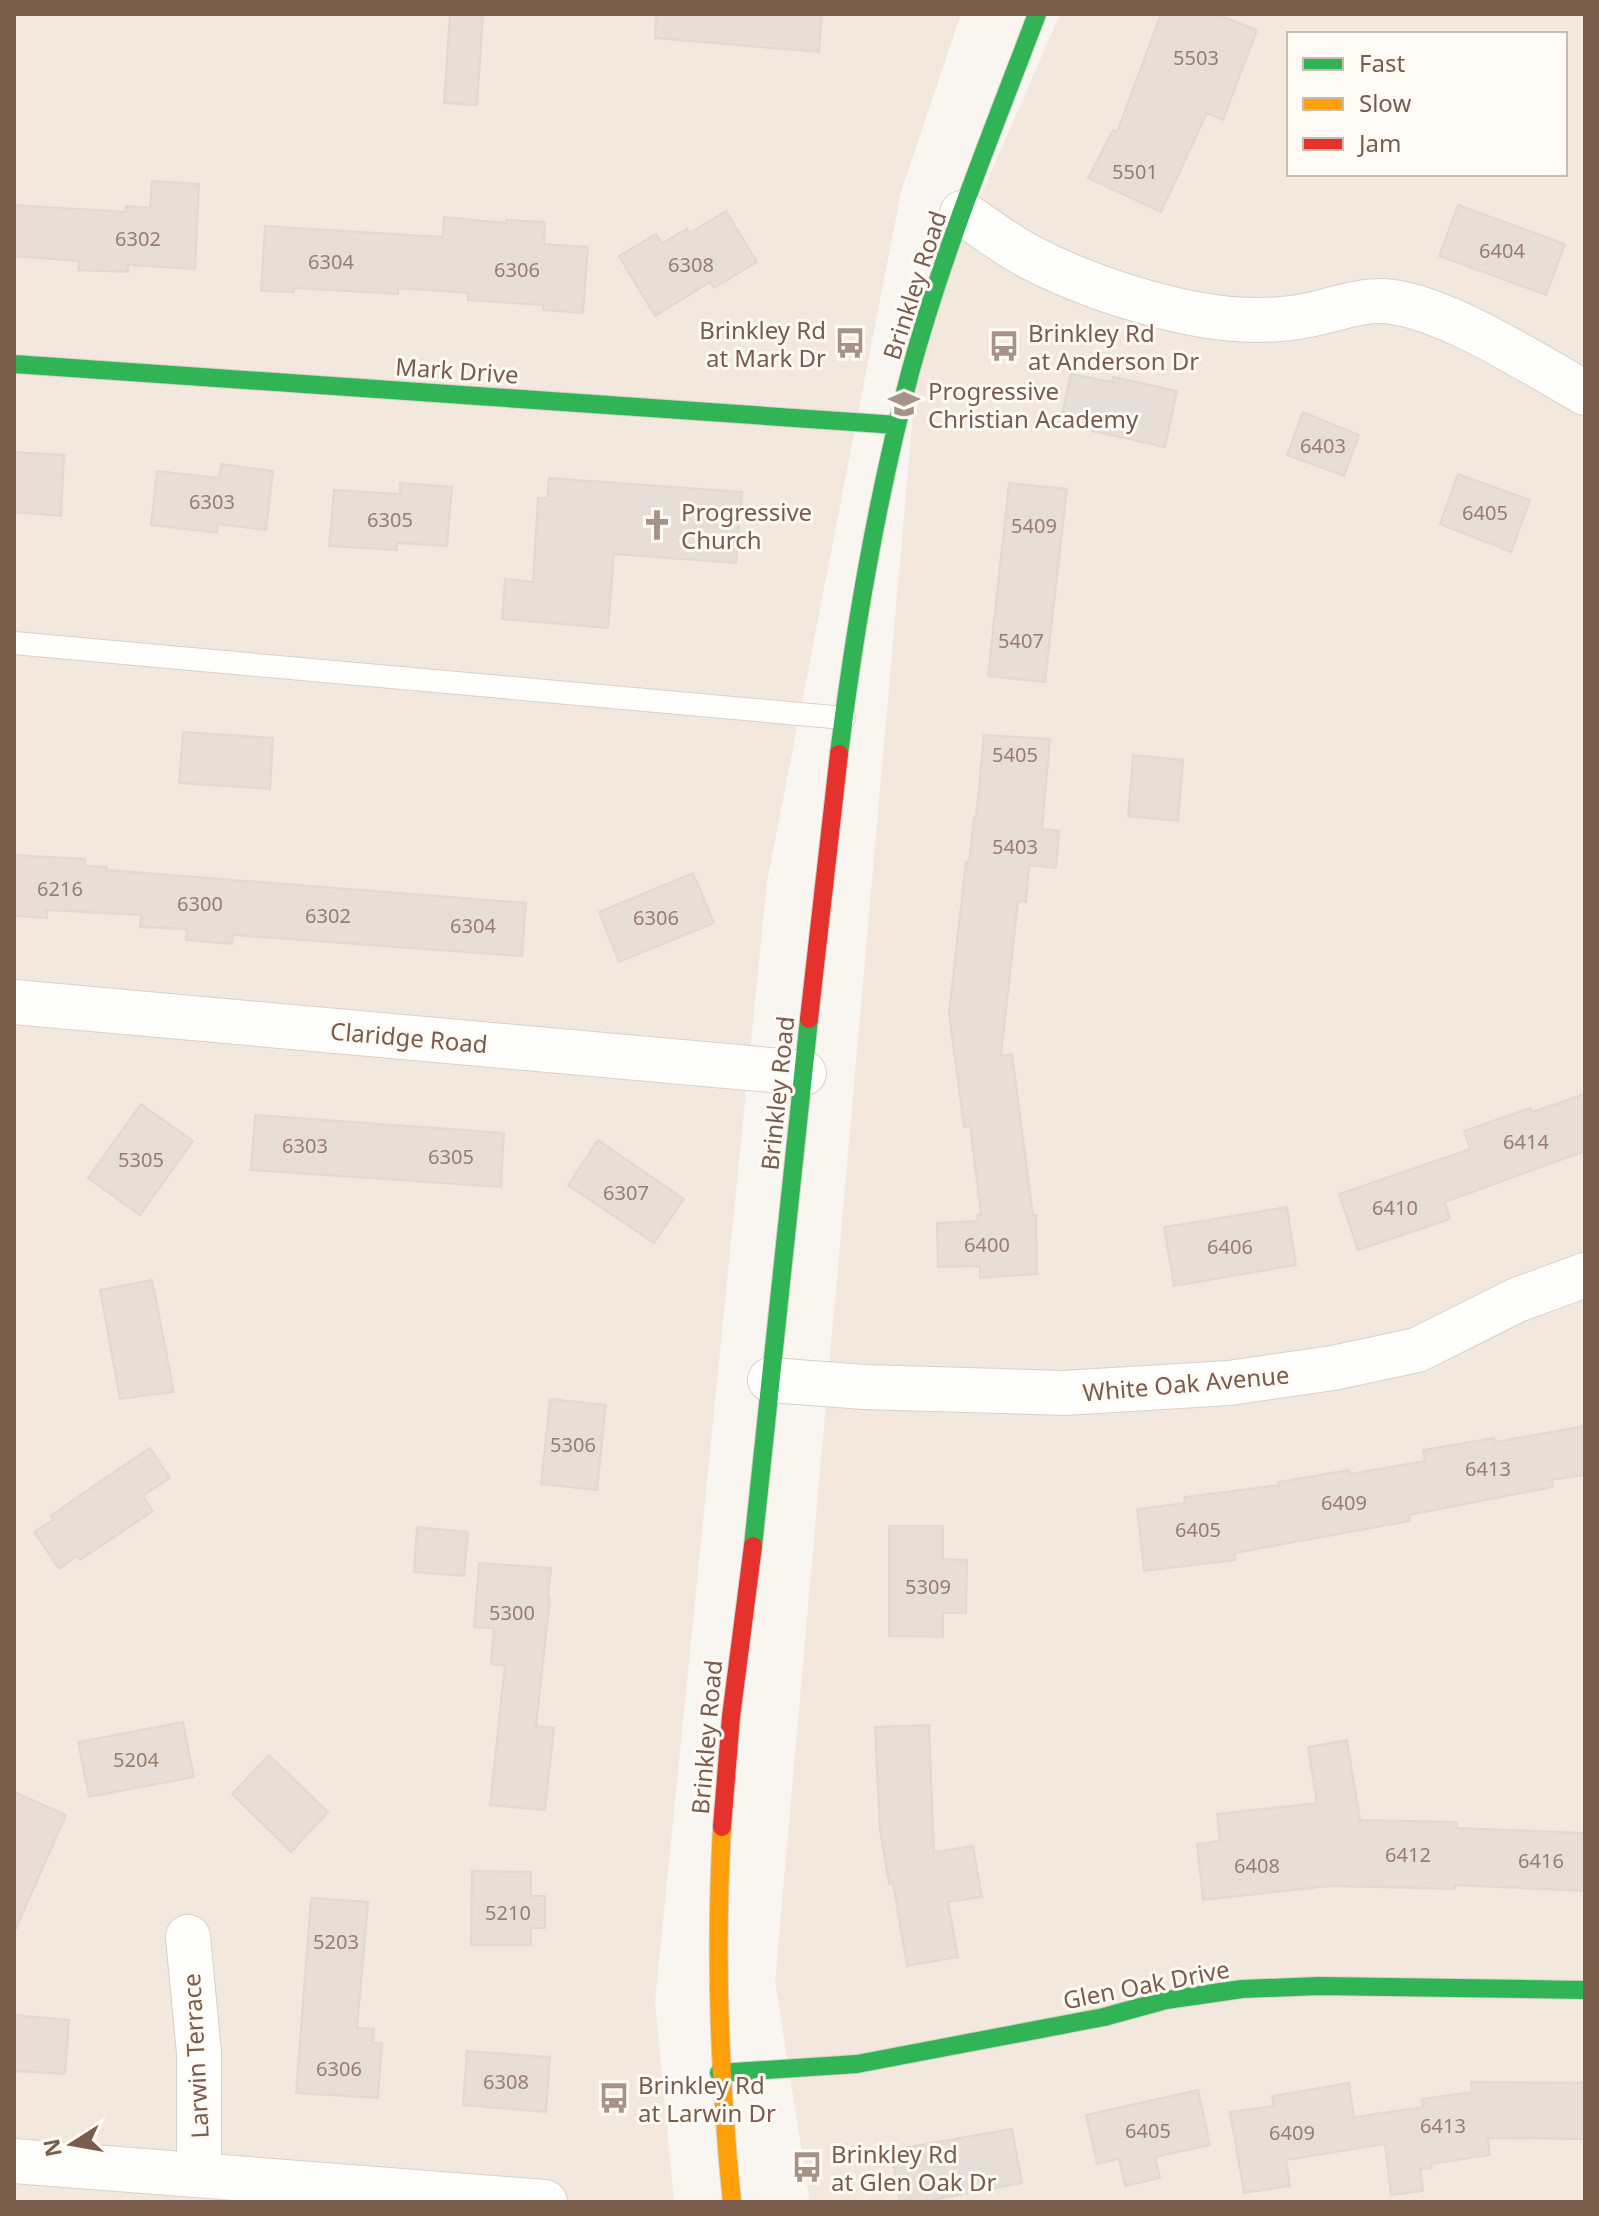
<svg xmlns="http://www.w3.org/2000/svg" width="1599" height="2216" font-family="'Noto Sans',sans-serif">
	<rect width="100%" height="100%" fill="#f9f5f0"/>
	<path fill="#f2e8de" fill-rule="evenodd" d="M 14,14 L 961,14 L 901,192 L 767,882 L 655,2002 L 674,2202 L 14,2202 Z
		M 1060,14 L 1585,14 L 1585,2202 L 810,2202 L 775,1982 L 920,335 ZM 1289,34 L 1565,34 L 1565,174 L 1289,174 Z"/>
	<path fill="#e6ded7" stroke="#e2d8d2" stroke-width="2" d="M 450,14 L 483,14 L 477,105 L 444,103 Z
		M 656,14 L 822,14 L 819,52 L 655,38 Z
		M 1161,14 L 1216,14 L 1257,30 L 1223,120 L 1207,113 L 1161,212 L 1088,178 L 1113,130 L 1117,132 Z
		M 152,181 L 199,184 L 195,269 L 128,265 L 128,272 L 78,270 L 79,261 L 14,256 L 14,205 L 126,212 L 126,206 L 150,208 Z
		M 1458,205 L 1565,244 L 1546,295 L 1439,256 Z
		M 726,211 L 757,262 L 714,288 L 710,282 L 655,316 L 619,256 L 656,234 L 662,243 L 687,229 L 690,233 Z
		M 444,217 L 506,223 L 506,220 L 545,222 L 544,244 L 588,247 L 583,313 L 543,310 L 544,305 L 468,300 L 468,293 L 398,288 L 398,294 L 294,288 L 294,292 L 261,291 L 265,226 L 443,237 Z
		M 1071,374 L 1112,382 L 1113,377 L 1177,391 L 1165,447 L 1060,424 Z
		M 1303,412 L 1359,435 L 1344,476 L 1287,455 Z
		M 14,452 L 64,455 L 61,516 L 14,512 Z
		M 221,464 L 273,471 L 266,530 L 218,524 L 217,533 L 151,525 L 157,471 L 219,478 Z
		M 1458,474 L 1530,500 L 1511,552 L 1440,524 Z
		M 549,478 L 742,492 L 736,563 L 614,554 L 608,628 L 502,619 L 505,579 L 533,582 L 538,498 L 547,498 Z
		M 400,483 L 452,487 L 447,546 L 397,543 L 397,550 L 329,546 L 334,490 L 400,494 Z
		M 1009,483 L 1067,489 L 1045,682 L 988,676 Z
		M 183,732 L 273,738 L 270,789 L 179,783 Z
		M 984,735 L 1050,739 L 1042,829 L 1059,831 L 1056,868 L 1029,865 L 1026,902 L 1018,901 L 1001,1056 L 1012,1054 L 1033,1215 L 1036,1215 L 1037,1274 L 980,1278 L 980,1266 L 938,1267 L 937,1223 L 978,1221 L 977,1215 L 981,1215 L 970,1126 L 964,1127 L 949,1013 L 966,862 L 969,862 L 974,818 L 976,818 Z
		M 1133,755 L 1183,760 L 1178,821 L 1128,816 Z
		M 14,855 L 85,859 L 85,866 L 107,867 L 107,870 L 526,903 L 522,956 L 233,935 L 232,944 L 186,940 L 187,929 L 140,927 L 141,915 L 47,910 L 47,918 L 14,916 Z
		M 693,873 L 714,923 L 619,962 L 599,912 Z
		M 1585,1094 L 1585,1151 L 1445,1202 L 1450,1219 L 1358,1250 L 1339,1194 L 1470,1149 L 1464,1131 L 1530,1108 L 1532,1112 Z
		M 141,1104 L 193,1141 L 140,1215 L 88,1178 Z
		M 255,1115 L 504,1133 L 501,1187 L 251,1170 Z
		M 598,1140 L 684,1199 L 654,1243 L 568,1185 Z
		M 1287,1207 L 1296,1265 L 1174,1286 L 1164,1227 Z
		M 152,1280 L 174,1392 L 120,1399 L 100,1290 Z
		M 550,1399 L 606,1405 L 597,1490 L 541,1484 Z
		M 1585,1426 L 1585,1475 L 1552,1480 L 1553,1487 L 1409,1515 L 1410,1521 L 1235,1553 L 1235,1560 L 1144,1571 L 1137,1509 L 1185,1503 L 1184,1497 L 1279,1485 L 1278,1482 L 1349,1470 L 1350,1474 L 1425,1461 L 1423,1450 L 1494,1438 L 1495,1442 Z
		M 150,1448 L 170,1478 L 143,1496 L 153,1511 L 80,1560 L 77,1556 L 59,1569 L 34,1532 L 53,1520 L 51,1516 L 70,1502 Z
		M 889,1526 L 943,1526 L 943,1559 L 967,1560 L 966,1613 L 943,1613 L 943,1637 L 889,1636 Z
		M 417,1527 L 468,1532 L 464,1576 L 414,1572 Z
		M 479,1563 L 551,1568 L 548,1598 L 550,1598 L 536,1726 L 554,1728 L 545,1810 L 490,1805 L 505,1665 L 491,1664 L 494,1628 L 474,1627 Z
		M 183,1722 L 194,1777 L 89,1797 L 78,1742 Z
		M 929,1725 L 934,1852 L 973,1846 L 982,1897 L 948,1902 L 958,1957 L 907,1966 L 893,1883 L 889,1884 L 880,1830 L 875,1727 Z
		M 1347,1740 L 1360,1820 L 1457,1822 L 1457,1828 L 1585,1833 L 1585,1891 L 1455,1885 L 1455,1889 L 1330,1886 L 1203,1900 L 1197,1844 L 1220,1841 L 1217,1814 L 1317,1803 L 1308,1747 Z
		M 269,1755 L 328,1812 L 291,1852 L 232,1794 Z
		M 14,1792 L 66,1815 L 14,1933 Z
		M 472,1871 L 531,1872 L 531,1896 L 545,1896 L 545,1928 L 531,1928 L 531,1945 L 471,1945 Z
		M 311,1898 L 368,1902 L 357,2028 L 374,2029 L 373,2043 L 382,2043 L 378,2098 L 296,2093 Z
		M 14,2015 L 69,2020 L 65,2074 L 14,2071 Z
		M 467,2051 L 550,2057 L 546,2112 L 463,2105 Z
		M 1471,2082 L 1585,2083 L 1585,2139 L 1488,2138 L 1490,2155 L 1431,2164 L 1432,2168 L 1420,2169 L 1423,2191 L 1391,2195 L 1385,2144 L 1286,2160 L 1290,2186 L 1244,2193 L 1230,2112 L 1274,2106 L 1272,2096 L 1349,2083 L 1354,2117 L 1423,2107 L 1422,2099 L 1472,2092 Z
		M 1198,2090 L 1210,2145 L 1155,2157 L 1160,2178 L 1125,2186 L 1119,2159 L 1097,2164 L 1086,2115 Z
		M 1012,2129 L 1022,2183 L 922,2202 L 900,2202 L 891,2150 Z"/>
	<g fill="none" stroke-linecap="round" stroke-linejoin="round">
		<defs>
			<path id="lane" d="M 14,643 L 844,718"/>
			<path id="street" d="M 962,213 C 984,227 1005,244 1028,256 C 1088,288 1187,320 1255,320 C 1271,320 1288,319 1304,316 C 1333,311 1363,297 1393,302 C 1452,311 1532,363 1585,393
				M 14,1002 L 804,1073
				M 770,1380 L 865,1387 L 1064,1393 L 1229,1383 L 1333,1368 L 1417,1350 L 1517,1300 L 1585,1275
				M 188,1937 L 199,2053 L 199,2175
				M 14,2161 L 545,2202"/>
			<path id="fast" d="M 14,364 L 897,425
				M 839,754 C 855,626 877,498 910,373 C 943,251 992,133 1037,14
				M 753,1546 L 809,1019
				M 719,2073 L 857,2064 L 1104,2017 L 1166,2000 L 1242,1989 L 1319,1986 L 1585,1990"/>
			<path id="slow" d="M 722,1827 C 715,1953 719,2077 732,2202"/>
			<path id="jam" d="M 809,1019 L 839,754
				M 722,1827 L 731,1717 L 753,1546"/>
		</defs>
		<use href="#lane" stroke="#d7d1cb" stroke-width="24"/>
		<use href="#street" stroke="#d7d1cb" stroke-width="46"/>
		<use href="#fast" stroke="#d9d2cb" stroke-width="20"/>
		<use href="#slow" stroke="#d9d2cb" stroke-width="20"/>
		<use href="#jam" stroke="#d9d2cb" stroke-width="20"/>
		<use href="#lane" stroke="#fefefd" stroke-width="22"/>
		<use href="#street" stroke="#fefefd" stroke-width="44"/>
		<use href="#fast" stroke="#30b455" stroke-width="18"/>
		<use href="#slow" stroke="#ff9f0a" stroke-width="18"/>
		<use href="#jam" stroke="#e5322d" stroke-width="18"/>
	</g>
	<defs>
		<symbol id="bus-bare" viewBox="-9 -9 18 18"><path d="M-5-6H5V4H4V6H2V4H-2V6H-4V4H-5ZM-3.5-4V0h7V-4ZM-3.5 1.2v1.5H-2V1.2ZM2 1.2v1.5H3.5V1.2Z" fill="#a69286" stroke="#fffaf3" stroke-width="2.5" paint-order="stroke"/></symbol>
		<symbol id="school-bare" viewBox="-9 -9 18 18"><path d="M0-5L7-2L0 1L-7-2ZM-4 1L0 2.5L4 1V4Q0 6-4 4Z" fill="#a69286" stroke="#fffaf3" stroke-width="2.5" paint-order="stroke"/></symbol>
		<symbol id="church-bare" viewBox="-9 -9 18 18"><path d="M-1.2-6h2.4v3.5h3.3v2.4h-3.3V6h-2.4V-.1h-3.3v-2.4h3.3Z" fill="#a69286" stroke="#fffaf3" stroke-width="2.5" paint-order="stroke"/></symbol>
	</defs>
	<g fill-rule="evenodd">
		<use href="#bus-bare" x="828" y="321" width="44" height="44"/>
		<use href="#bus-bare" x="982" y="324" width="44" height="44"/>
		<use href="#school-bare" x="882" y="382" width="44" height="44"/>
		<use href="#church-bare" x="635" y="503" width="44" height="44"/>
		<use href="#bus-bare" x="592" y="2076" width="44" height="44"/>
		<use href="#bus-bare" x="785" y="2145" width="44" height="44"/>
	</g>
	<g text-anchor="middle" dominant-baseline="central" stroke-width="6" stroke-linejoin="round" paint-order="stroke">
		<g font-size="20" fill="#977e72">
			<text x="1196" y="57">5503</text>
			<text x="1135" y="171">5501</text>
			<text x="138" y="238">6302</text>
			<text x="1502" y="250">6404</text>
			<text x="331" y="261">6304</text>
			<text x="691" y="264">6308</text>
			<text x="517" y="269">6306</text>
			<text x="1323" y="445">6403</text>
			<text x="212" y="501">6303</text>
			<text x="1485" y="512">6405</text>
			<text x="390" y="519">6305</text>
			<text x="1034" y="525">5409</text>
			<text x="1021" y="640">5407</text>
			<text x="1015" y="754">5405</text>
			<text x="1015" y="846">5403</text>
			<text x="60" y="888">6216</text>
			<text x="200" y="903">6300</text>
			<text x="328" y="915">6302</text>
			<text x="656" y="917">6306</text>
			<text x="473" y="925">6304</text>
			<text x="1526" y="1141">6414</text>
			<text x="305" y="1145">6303</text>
			<text x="451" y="1156">6305</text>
			<text x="141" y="1159">5305</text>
			<text x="626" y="1192">6307</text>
			<text x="1395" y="1207">6410</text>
			<text x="987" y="1244">6400</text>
			<text x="1230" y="1246">6406</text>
			<text x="573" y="1444">5306</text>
			<text x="1488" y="1468">6413</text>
			<text x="1344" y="1502">6409</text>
			<text x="1198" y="1529">6405</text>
			<text x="928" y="1586">5309</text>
			<text x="512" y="1612">5300</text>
			<text x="136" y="1759">5204</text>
			<text x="1408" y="1854">6412</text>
			<text x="1541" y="1860">6416</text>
			<text x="1257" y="1865">6408</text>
			<text x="508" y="1912">5210</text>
			<text x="336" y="1941">5203</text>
			<text x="339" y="2068">6306</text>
			<text x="506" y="2081">6308</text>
			<text x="1443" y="2125">6413</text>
			<text x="1148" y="2130">6405</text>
			<text x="1292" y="2132">6409</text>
		</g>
		<g font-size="24" fill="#7a5c4d" stroke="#fffaf3">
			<text transform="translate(914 285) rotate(-72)">Brinkley Road</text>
			<text transform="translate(457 370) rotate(4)">Mark Drive</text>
			<text transform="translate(409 1037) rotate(5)">Claridge Road</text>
			<text transform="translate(777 1093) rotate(-84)">Brinkley Road</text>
			<text transform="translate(1186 1383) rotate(-5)">White Oak Avenue</text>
			<text transform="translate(706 1737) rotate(-85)">Brinkley Road</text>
			<text transform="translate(1146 1984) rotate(-11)">Glen Oak Drive</text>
			<text transform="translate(195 2056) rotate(-93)">Larwin Terrace</text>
		</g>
		<g font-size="24" fill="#7a5c4d" stroke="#fffaf3" text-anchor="start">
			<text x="826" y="329" text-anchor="end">Brinkley Rd<tspan x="826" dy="28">at Mark Dr</tspan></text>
			<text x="1028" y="332">Brinkley Rd<tspan x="1028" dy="28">at Anderson Dr</tspan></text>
			<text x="928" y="390">Progressive<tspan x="928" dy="28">Christian Academy</tspan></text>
			<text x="681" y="511">Progressive<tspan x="681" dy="28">Church</tspan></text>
			<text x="638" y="2084">Brinkley Rd<tspan x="638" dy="28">at Larwin Dr</tspan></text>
			<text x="831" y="2153">Brinkley Rd<tspan x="831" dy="28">at Glen Oak Dr</tspan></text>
		</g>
	</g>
	<rect width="1599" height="2216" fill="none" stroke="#7a5c4d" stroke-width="32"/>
	<rect x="1287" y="32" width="280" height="144" fill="#fffaf3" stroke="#cabbb1" stroke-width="2"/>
	<rect x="1303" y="58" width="40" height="12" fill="#30b455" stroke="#cabbb1" stroke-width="2"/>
	<text x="1359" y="72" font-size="24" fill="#7a5c4d">Fast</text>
	<rect x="1303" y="98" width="40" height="12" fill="#ff9f0a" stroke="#cabbb1" stroke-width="2"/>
	<text x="1359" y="112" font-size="24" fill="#7a5c4d">Slow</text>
	<rect x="1303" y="138" width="40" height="12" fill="#e5322d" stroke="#cabbb1" stroke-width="2"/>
	<text x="1359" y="152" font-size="24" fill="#7a5c4d">Jam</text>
	<g transform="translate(72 2144) rotate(259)" stroke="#fffaf3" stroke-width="6" paint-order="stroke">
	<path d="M0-6L14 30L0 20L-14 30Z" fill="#7a5c4d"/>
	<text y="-12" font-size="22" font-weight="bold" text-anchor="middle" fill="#7a5c4d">N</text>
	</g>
</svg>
